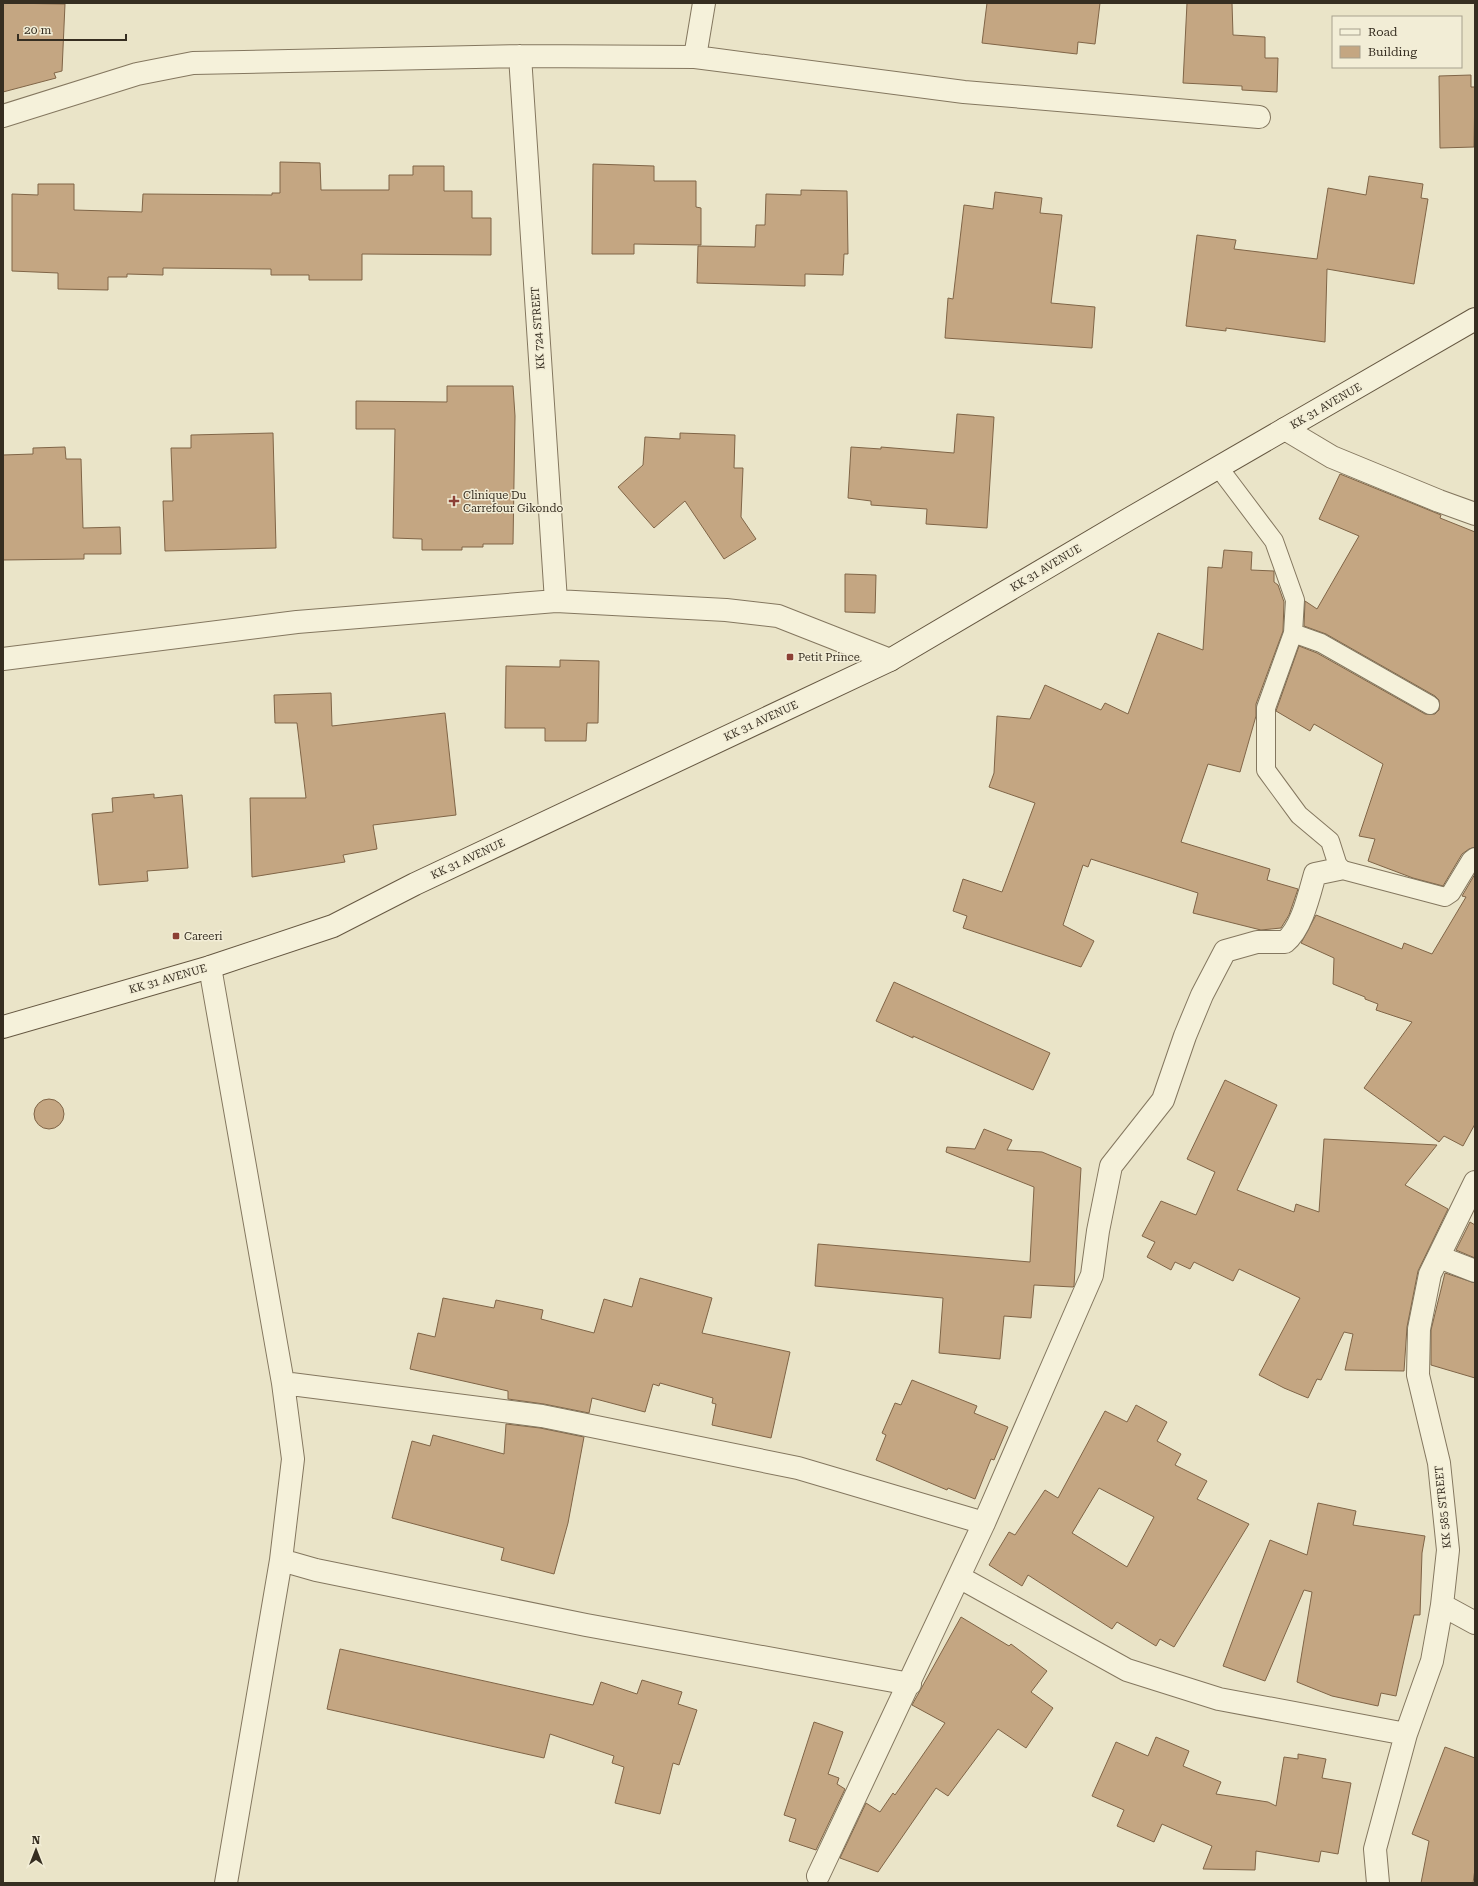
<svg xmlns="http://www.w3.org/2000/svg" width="1478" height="1886" font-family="'Roboto Serif',serif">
	<rect width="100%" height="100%" fill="#eae4c8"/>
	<path fill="#c4a682" stroke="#806547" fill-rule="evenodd" d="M 3,3 L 65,4 L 62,71 L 54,73 L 56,78 L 3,92 Z
		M 987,3 L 1100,3 L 1095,44 L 1078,42 L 1077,54 L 982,43 Z
		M 1187,3 L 1232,3 L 1233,35 L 1265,37 L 1265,58 L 1278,58 L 1277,92 L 1242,90 L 1242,86 L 1183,83 Z
		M 1471,75 L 1471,87 L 1475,87 L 1474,147 L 1440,148 L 1439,76 Z
		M 280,162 L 320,163 L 321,190 L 389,190 L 389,175 L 413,175 L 413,166 L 444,166 L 444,191 L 472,191 L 472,218 L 491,218 L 491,255 L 362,254 L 362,280 L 309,280 L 309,275 L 271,275 L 271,269 L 163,268 L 163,275 L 127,274 L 127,277 L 108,277 L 108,290 L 58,289 L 58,273 L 12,271 L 12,194 L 38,195 L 38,184 L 74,184 L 74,210 L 142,212 L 143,194 L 272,195 L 272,193 L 280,193 Z
		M 593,164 L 654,166 L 654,181 L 696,181 L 696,207 L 701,208 L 701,245 L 634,244 L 634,254 L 592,254 Z
		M 1369,176 L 1423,184 L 1421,198 L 1428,199 L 1414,284 L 1327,269 L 1325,342 L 1226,328 L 1226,331 L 1186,326 L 1197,235 L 1236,240 L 1234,249 L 1317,259 L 1328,188 L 1366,195 Z
		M 801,190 L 847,191 L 848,254 L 844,254 L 843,275 L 805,274 L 805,286 L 697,283 L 698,246 L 755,247 L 756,225 L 765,225 L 766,194 L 801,195 Z
		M 995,192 L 1042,198 L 1040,213 L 1062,215 L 1051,303 L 1095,307 L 1092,348 L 945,338 L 948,298 L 953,299 L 964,205 L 993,209 Z
		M 447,386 L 513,386 L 515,416 L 513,544 L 483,544 L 483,547 L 462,547 L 462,550 L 422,550 L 422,539 L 393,538 L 395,429 L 356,429 L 356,401 L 447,402 Z
		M 957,414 L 994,417 L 987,528 L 926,524 L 927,509 L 871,505 L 871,501 L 848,498 L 851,447 L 881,449 L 881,447 L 954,453 Z
		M 273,433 L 276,548 L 165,551 L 163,501 L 173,501 L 171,448 L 191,448 L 191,435 Z
		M 680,433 L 735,435 L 734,468 L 743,468 L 741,517 L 756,539 L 724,559 L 685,501 L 654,528 L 618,487 L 643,465 L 645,437 L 680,439 Z
		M 65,447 L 66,459 L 81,459 L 83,528 L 120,527 L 121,554 L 84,554 L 84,559 L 3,560 L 3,455 L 33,454 L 33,448 Z
		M 1340,474 L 1441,515 L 1440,518 L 1475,532 L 1475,847 L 1469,849 L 1462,854 L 1443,886 L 1413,878 L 1368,861 L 1375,839 L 1359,836 L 1383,764 L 1314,724 L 1310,731 L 1276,711 L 1299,646 L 1317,653 L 1425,714 L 1435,714 L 1439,710 L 1439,700 L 1435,696 L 1326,634 L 1304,626 L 1305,601 L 1317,609 L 1359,536 L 1319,519 Z
		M 1224,550 L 1252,552 L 1251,570 L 1274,571 L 1274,582 L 1278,585 L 1284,602 L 1283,631 L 1256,704 L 1256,716 L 1240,772 L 1208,764 L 1181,842 L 1270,869 L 1267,880 L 1298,889 L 1289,915 L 1281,928 L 1261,930 L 1193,913 L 1198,893 L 1091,859 L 1088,867 L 1083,865 L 1063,925 L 1094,941 L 1081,967 L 963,928 L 967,916 L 953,911 L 963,879 L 1002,892 L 1035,803 L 989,787 L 994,773 L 997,716 L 1030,719 L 1045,685 L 1101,710 L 1105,703 L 1128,714 L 1158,633 L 1203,650 L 1208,567 L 1222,568 Z
		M 845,574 L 876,575 L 875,613 L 845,612 Z
		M 560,660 L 599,661 L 598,723 L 587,723 L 586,741 L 545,741 L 545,728 L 505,728 L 506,666 L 560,667 Z
		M 331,693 L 332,726 L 445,713 L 456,815 L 373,825 L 377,849 L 343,855 L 345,862 L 252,877 L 250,798 L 306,798 L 297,723 L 275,723 L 274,695 Z
		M 154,794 L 154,798 L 182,795 L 188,868 L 147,871 L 148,881 L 99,885 L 92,814 L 113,812 L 112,798 Z
		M 1475,874 L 1475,1124 L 1463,1146 L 1444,1136 L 1439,1142 L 1364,1088 L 1412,1022 L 1376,1010 L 1378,1004 L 1365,999 L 1365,997 L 1333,984 L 1334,958 L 1301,943 L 1316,915 L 1402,949 L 1404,943 L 1432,954 L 1466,897 L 1462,896 Z
		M 894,982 L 1050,1053 L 1033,1090 L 913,1036 L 913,1038 L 876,1021 Z
		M 1225,1080 L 1277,1105 L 1237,1190 L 1294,1212 L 1296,1204 L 1319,1212 L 1324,1139 L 1437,1145 L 1405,1185 L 1448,1209 L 1418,1271 L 1407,1327 L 1404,1371 L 1345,1370 L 1353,1334 L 1344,1332 L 1321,1380 L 1317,1379 L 1308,1398 L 1284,1388 L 1259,1375 L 1300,1298 L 1239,1269 L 1233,1281 L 1194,1262 L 1190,1269 L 1175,1262 L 1171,1270 L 1147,1257 L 1155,1242 L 1142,1236 L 1161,1201 L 1196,1215 L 1215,1172 L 1187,1159 Z
		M34 1114a15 15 0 1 1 30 0a15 15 0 1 1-30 0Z
		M 984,1129 L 1012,1140 L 1007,1150 L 1042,1152 L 1081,1168 L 1074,1286 L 1073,1287 L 1034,1285 L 1031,1318 L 1004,1316 L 1000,1359 L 939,1353 L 943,1298 L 815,1286 L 818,1244 L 1030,1262 L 1034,1187 L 946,1152 L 947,1147 L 975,1149 Z
		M 1470,1222 L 1475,1225 L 1475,1258 L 1456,1250 Z
		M 1445,1273 L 1475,1283 L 1475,1378 L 1431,1365 L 1431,1330 Z
		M 640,1278 L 712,1298 L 702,1333 L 790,1352 L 771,1438 L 712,1425 L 716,1404 L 712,1403 L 713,1398 L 660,1383 L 659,1386 L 653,1384 L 645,1412 L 592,1398 L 589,1413 L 544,1404 L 508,1399 L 508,1391 L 410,1369 L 418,1333 L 435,1337 L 443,1298 L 494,1308 L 496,1300 L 543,1310 L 541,1319 L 594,1333 L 604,1299 L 632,1307 Z
		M 912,1380 L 977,1406 L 974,1413 L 1008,1427 L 994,1460 L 991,1459 L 975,1499 L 948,1488 L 947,1490 L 876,1460 L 886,1435 L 882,1433 L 895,1403 L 901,1405 Z
		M 1136,1405 L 1167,1422 L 1157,1441 L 1181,1454 L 1175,1465 L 1207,1481 L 1197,1499 L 1249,1524 L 1174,1647 L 1160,1639 L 1156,1646 L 1117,1622 L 1112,1629 L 1028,1575 L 1022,1586 L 989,1565 L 1009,1532 L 1015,1535 L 1045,1490 L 1058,1498 L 1105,1411 L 1127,1422 ZM 1099,1488 L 1154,1517 L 1127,1567 L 1072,1533 Z
		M 506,1424 L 540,1428 L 584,1437 L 568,1523 L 554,1574 L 501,1560 L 504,1548 L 392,1518 L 412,1441 L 430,1446 L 433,1435 L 504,1454 Z
		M 1318,1503 L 1356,1511 L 1353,1525 L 1425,1536 L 1422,1553 L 1420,1615 L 1414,1615 L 1396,1696 L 1381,1693 L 1378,1706 L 1332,1696 L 1297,1682 L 1312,1592 L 1304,1590 L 1265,1681 L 1223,1666 L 1270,1540 L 1307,1555 Z
		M 961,1617 L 1009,1646 L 1011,1644 L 1047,1671 L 1031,1692 L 1053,1708 L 1026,1748 L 998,1729 L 948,1796 L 936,1788 L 878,1872 L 840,1858 L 866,1803 L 880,1812 L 893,1793 L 895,1795 L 945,1723 L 912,1705 Z
		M 340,1649 L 593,1705 L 601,1682 L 637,1694 L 642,1680 L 682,1692 L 678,1704 L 697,1710 L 679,1765 L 673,1763 L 660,1814 L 615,1803 L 624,1767 L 612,1763 L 614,1756 L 550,1734 L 544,1758 L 327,1709 Z
		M 814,1722 L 843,1732 L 828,1774 L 839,1778 L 837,1784 L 845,1789 L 816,1850 L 789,1841 L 796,1819 L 784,1815 Z
		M 1156,1737 L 1189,1751 L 1183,1766 L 1221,1782 L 1216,1794 L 1268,1802 L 1276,1806 L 1284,1757 L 1298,1759 L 1298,1754 L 1326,1759 L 1322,1778 L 1351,1783 L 1338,1854 L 1321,1851 L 1319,1862 L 1256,1851 L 1255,1870 L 1203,1869 L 1212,1846 L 1162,1824 L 1154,1842 L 1117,1826 L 1124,1810 L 1092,1796 L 1116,1742 L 1148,1756 Z
		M 1445,1747 L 1475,1758 L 1475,1869 L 1473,1883 L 1421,1883 L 1429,1841 L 1412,1834 Z"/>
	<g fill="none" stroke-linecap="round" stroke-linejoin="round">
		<defs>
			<path id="lane" d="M 1219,468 L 1274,541 L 1295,600 L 1293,633 L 1266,708 L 1266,770 L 1299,815 L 1330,841 L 1339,869 L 1445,897 L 1451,893 L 1471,860 L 1475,857
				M 1293,633 L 1321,643 L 1430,705"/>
			<path id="street" d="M 520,56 L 556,601
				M 695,57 L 704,3
				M 3,116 L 137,74 L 193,63 L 520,56 L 695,57 L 964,92 L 1259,117
				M 1285,429 L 1332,457 L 1439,501 L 1475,514
				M 3,659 L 297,622 L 556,601 L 726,610 L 778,616 L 890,660
				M 210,967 L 283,1383 L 293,1459 L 281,1560 L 316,1570 L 586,1625 L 910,1684
				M 1439,1257 L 1475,1271
				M 283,1383 L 542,1416 L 798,1468 L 984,1523
				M 959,1577 L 1127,1670 L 1219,1699 L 1406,1734
				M 1442,1605 L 1475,1623
				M 818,1876 L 984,1523 L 1092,1275 L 1098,1231 L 1111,1166 L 1163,1100 L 1185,1036 L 1202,995 L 1225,951 L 1257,942 L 1285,942 C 1302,928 1309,895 1315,874 L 1339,869
				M 226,1883 L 281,1560
				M 1378,1883 L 1375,1849 L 1406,1734 L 1432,1661 L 1442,1605 L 1448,1550 L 1439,1463 L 1418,1375 L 1419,1329 L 1430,1274 L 1475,1182"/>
			<path id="secondary" d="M 3,1027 L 210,967 L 333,926 L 415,884 L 890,660 L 1129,519 L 1475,319"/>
		</defs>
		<use href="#lane" stroke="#84775f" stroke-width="20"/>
		<use href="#street" stroke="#84775f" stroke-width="24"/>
		<use href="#secondary" stroke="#665842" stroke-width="24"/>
		<use href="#lane" stroke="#f5f1da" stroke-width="18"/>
		<use href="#street" stroke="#f5f1da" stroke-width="22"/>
		<use href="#secondary" stroke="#f5f1da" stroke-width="22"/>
	</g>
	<g fill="#8c4035" stroke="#f2edd6" stroke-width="1.5">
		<path d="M452 495h4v4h4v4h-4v4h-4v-4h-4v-4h4z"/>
		<rect x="786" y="653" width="8" height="8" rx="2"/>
		<rect x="172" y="932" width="8" height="8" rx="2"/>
	</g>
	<g text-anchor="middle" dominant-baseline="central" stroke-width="3" stroke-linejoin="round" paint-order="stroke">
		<g font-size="11" fill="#362e21" stroke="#f2edd6">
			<text transform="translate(538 328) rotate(-94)">KK 724 STREET</text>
			<text transform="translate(1326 406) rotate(-30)">KK 31 AVENUE</text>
			<text transform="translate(1046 568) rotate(-31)">KK 31 AVENUE</text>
			<text transform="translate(761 721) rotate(-25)">KK 31 AVENUE</text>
			<text transform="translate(468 859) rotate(-25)">KK 31 AVENUE</text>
			<text transform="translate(168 979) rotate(-16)">KK 31 AVENUE</text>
			<text transform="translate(1443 1507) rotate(-96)">KK 585 STREET</text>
		</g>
		<g font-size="11" fill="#362e21" stroke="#f2edd6" text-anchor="start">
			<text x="463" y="495">Clinique Du<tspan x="463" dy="13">Carrefour Gikondo</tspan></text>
			<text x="798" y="657">Petit Prince</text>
			<text x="184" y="936">Careeri</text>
		</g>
	</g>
	<rect width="1478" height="1886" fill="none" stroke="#362e21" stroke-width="8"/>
	<rect x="1332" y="16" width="130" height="52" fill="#f2edd6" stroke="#a7a18e"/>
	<rect x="1340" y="29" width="20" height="6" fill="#f5f1da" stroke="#a7a18e"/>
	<text x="1368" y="36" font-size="12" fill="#362e21">Road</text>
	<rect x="1340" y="46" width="20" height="12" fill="#c4a682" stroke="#a7a18e"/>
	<text x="1368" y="56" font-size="12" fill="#362e21">Building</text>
	<g transform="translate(36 1850)" stroke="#f2edd6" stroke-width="3" paint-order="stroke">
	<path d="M0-3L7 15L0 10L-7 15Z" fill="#362e21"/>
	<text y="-6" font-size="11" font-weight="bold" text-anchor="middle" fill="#362e21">N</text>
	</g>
	<path d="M18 34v6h108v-6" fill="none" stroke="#362e21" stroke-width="2"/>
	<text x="24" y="34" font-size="12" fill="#362e21" stroke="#f2edd6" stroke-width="3" paint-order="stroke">20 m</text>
</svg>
